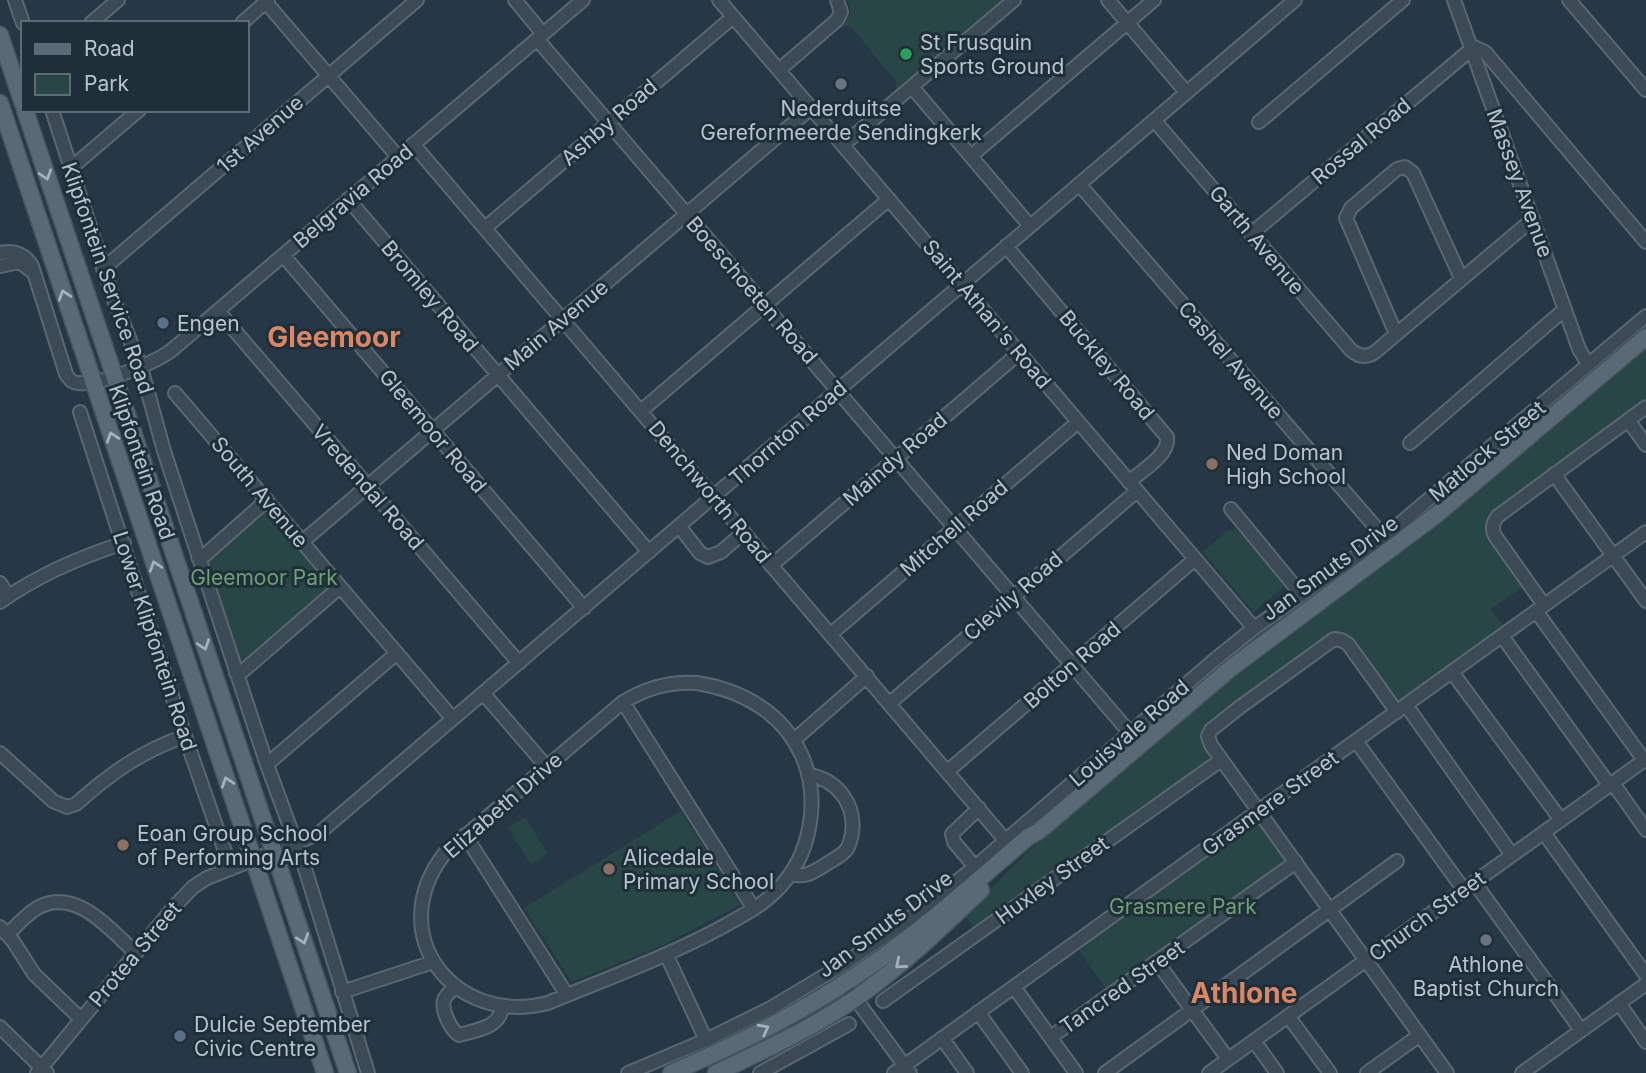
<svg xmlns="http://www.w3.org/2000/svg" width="1646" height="1073" font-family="Inter,sans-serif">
	<rect width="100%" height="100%" fill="#263846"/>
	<path fill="#284645" d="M 847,0 L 1001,0 L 896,90 L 896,81 L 851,27 L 842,27 C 848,18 855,10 847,0 Z
		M 1646,347 L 1646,402 L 1491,517 L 1525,585 L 1491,609 L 1505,629 L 1400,705 L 1347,637 L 1208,728 L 1209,761 L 976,931 L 965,915 L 1046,834 L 1223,684 L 1450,513 Z
		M 267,505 L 333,584 L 248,660 L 240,661 L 207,558 Z
		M 1236,529 L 1286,585 L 1254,612 L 1203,552 L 1227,531 Z
		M 681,811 L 740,905 L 663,945 L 572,982 L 524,908 Z
		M 525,817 L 548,854 L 531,865 L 508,828 Z
		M 1259,821 L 1289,860 L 1108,992 L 1078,949 Z"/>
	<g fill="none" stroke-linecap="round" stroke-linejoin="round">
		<defs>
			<path id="minor" d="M 15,0 L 23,23
				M 264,0 L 398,157
				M 515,0 L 543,34
				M 719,0 L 1254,628
				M 1108,0 L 1186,92
				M 1454,0 L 1579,349 L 1588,364
				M 1569,0 L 1646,90
				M 91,23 L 118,0
				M 242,23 L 268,0
				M 537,39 L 1130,733
				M 779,70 L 837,20 L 841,12 L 837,0
				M 912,87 L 1030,226
				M 52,110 L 115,303 L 141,367 L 164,451 L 266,762 L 303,862 L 368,1073
				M 1154,120 L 1350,349 C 1357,356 1365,358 1374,353 L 1533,219
				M 1259,122 L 1403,0
				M 413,144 L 1005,840
				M 843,145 L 1014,0
				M 971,156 L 1154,0
				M 71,168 L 139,110
				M 1079,184 L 1384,537
				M 348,199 L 649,552
				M 485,228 L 733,17
				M 1251,234 L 1474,47 L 1485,52 L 1646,242
				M 1006,246 L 1167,437 C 1170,455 1141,471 1129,482
				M 0,253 C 14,250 24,253 32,266 L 66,374 C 69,379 72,383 79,383 C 98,386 158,362 173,349 L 583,0
				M 283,255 L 584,608
				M 0,266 L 20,262 L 30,270
				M 103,269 L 417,0
				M 218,311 L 519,663
				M 1396,334 L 1346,218 L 1351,208 L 1397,169 L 1405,167 L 1413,173 L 1461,278
				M 175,393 L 453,719
				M 641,411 L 889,199
				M 80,412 L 185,736 L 231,869
				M 1628,420 L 1646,445
				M 1410,443 L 1565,309
				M 1554,474 L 1646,601
				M 1231,509 L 1302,595
				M 679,526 L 700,553 L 708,557 L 721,552 L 744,532
				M 302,542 L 811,108
				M 198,557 L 205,555 L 267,500
				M 772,565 L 1019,353
				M 0,583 L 8,596
				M 0,602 C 38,575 80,557 124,543
				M 1544,605 L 1495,536 C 1491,528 1493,522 1498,516 L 1646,407
				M 1536,611 L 1644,760
				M 831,634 L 1078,422
				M 1502,636 L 1605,779 L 1617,789 L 1646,830
				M 1452,672 L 1561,820
				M 236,673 L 243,671 L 340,587
				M 697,683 C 742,690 783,713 802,756 C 821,800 811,856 777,890 C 762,906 743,915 724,926 C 667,957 608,978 548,1003 C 453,1027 382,933 445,853 L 623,702 C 646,688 671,681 697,683 Z
				M 483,693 L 546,766
				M 623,702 L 754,909
				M 890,703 L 1137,491
				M 1406,705 L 1512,855
				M 1397,712 L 1348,644 L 1341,640 L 1334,639 L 1240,707 L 1211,730 L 1208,736 L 1211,745 L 1447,1073
				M 794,740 L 867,676
				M 1356,741 L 1464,890
				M 0,753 L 53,801 L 67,807 L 76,804 C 111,773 140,752 185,736
				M 266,762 L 272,760 L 397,653
				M 948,771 L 1195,559
				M 1544,833 L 1646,975
				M 465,835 L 567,995
				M 975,867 L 954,842 L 952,834 L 979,808
				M 790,874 C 805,878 812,873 825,865 C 832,860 842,856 847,849 C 850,844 851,838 852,833 C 856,804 837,779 808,775
				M 1474,882 L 1581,1030
				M 0,927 L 13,941 L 34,974 L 81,1019
				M 8,934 C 17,925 26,915 37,908 C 76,886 110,930 136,953
				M 667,956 L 706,1040
				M 1157,962 L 1228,1059
				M 844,983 L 910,1073
				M 456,987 C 451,991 446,994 444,1000 C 441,1010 451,1030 459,1035 C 476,1030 500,1028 502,1007
				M 1014,987 L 1076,1073
				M 342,992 L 433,962
				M 883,1001 L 1221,760
				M 1619,1003 L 1646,1042
				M 978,1012 L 1022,1073
				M 1288,1016 L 1330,1073
				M 0,1027 L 47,1073
				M 1051,1037 L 1296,862
				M 942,1038 L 967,1073
				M 1254,1041 L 1277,1073
				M 37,1073 L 173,908 L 193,887 L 207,878 L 318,834 L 1295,0
				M 628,1073 L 706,1040 L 769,1009 L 844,964 L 909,919 L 975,867 L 1212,662 L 1254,628 L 1384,537 L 1646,316
				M 760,1073 L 849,1024
				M 894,1073 L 1646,532
				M 1105,1073 L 1397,861
				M 1209,1073 L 1646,759
				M 1367,1073 L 1420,1035
				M 1522,1073 L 1646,984"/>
			<path id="major" d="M 0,35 L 23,104
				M 0,103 L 325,1073
				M 25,110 L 348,1073
				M 671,1073 C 734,1046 797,1015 854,977 C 916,936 972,885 1028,837 L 1039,831 L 1231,668 L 1436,515 L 1646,337
				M 716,1073 C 767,1049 822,1024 867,990 C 908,960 944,925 981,890"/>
		</defs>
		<use href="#minor" stroke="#596772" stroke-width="16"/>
		<use href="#major" stroke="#44535e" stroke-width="19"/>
		<use href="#minor" stroke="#3b4a55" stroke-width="12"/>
		<use href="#major" stroke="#596975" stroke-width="16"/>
	</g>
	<defs><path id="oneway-chevron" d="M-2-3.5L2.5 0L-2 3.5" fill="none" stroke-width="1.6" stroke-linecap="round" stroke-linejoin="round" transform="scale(1.75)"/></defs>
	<g stroke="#a5b2bc">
		<use href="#oneway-chevron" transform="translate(46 175) rotate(72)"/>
		<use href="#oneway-chevron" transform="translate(64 295) rotate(-108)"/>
		<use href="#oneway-chevron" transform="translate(112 437) rotate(-109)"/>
		<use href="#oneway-chevron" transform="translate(155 566) rotate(-108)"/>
		<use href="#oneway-chevron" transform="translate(204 645) rotate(71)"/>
		<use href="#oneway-chevron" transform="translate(227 782) rotate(-108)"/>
		<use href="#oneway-chevron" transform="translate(303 939) rotate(71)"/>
		<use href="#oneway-chevron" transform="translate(900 964) rotate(140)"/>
		<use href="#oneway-chevron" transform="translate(764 1029) rotate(-28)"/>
	</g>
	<circle fill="#2e9e5b" stroke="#1f2f3a" stroke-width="2.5" cx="906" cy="54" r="7"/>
	<g fill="#6b7280" stroke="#1f2f3a" stroke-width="2.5">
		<circle cx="841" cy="84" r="7"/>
		<circle cx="1486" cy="940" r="7"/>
	</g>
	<g fill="#5c6f8a" stroke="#1f2f3a" stroke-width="2.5">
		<circle cx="163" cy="323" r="7"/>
		<circle cx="180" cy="1036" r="7"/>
	</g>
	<g fill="#8d6e63" stroke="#1f2f3a" stroke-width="2.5">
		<circle cx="1212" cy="464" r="7"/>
		<circle cx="123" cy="845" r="7"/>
		<circle cx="609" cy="869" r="7"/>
	</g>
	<g text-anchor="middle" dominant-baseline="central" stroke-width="6" stroke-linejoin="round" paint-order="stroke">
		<g font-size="21" fill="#b8c4ce" stroke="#1f2f3a" text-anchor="start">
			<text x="920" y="42">St Frusquin<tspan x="920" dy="24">Sports Ground</tspan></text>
			<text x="841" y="108" text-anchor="middle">Nederduitse<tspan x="841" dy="24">Gereformeerde Sendingkerk</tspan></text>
			<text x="177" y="323">Engen</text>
			<text x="1226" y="452">Ned Doman<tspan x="1226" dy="24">High School</tspan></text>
			<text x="137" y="833">Eoan Group School<tspan x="137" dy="24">of Performing Arts</tspan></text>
			<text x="623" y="857">Alicedale<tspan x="623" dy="24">Primary School</tspan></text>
			<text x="1486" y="964" text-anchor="middle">Athlone<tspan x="1486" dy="24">Baptist Church</tspan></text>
			<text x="194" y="1024">Dulcie September<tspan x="194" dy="24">Civic Centre</tspan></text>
		</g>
		<g font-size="21" fill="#b8c4ce" stroke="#1f2f3a">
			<text transform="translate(609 122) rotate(-41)">Ashby Road</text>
			<text transform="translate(260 134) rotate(-41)">1st Avenue</text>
			<text transform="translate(1361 141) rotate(-40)">Rossal Road</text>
			<text transform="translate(1520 183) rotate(70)">Massey Avenue</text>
			<text transform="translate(353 196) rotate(-40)">Belgravia Road</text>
			<text transform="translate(1257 240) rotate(50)">Garth Avenue</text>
			<text transform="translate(108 278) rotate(71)">Klipfontein Service Road</text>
			<text transform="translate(752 290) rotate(49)">Boeschoeten Road</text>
			<text transform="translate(430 296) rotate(50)">Bromley Road</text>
			<text transform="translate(987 314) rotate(50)">Saint Athan's Road</text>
			<text transform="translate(556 325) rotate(-40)">Main Avenue</text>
			<text transform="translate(1231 360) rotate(49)">Cashel Avenue</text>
			<text transform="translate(1107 365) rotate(50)">Buckley Road</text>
			<text transform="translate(433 431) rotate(50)">Gleemoor Road</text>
			<text transform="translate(788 433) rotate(-41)">Thornton Road</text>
			<text transform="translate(1487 451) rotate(-40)">Matlock Street</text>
			<text transform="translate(895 459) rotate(-41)">Maindy Road</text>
			<text transform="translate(142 462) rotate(71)">Klipfontein Road</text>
			<text transform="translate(368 487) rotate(49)">Vredendal Road</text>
			<text transform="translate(260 492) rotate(50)">South Avenue</text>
			<text transform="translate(710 492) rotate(50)">Denchworth Road</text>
			<text transform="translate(954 528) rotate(-41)">Mitchell Road</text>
			<text transform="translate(1330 568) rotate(-36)">Jan Smuts Drive</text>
			<text transform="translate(1013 596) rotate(-41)">Clevily Road</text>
			<text transform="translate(155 641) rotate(72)">Lower Klipfontein Road</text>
			<text transform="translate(1072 665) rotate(-41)">Bolton Road</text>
			<text transform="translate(1129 733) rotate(-41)">Louisvale Road</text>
			<text transform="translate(1270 803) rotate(-36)">Grasmere Street</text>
			<text transform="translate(503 805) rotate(-41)">Elizabeth Drive</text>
			<text transform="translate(1052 880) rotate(-36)">Huxley Street</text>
			<text transform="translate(1427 916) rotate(-36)">Church Street</text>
			<text transform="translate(885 924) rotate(-37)">Jan Smuts Drive</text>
			<text transform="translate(135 954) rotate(-50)">Protea Street</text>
			<text transform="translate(1122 987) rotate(-35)">Tancred Street</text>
		</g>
		<g font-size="21" fill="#6ea072" stroke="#1f2f3a">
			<text x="264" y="577">Gleemoor Park</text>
			<text x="1183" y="906">Grasmere Park</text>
		</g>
		<g font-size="28" font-weight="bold" fill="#dd8665" stroke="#1f2f3a">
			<text x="334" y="337">Gleemoor</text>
			<text x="1244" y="993">Athlone</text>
		</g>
	</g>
	<rect x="21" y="21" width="228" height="91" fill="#1f2f3a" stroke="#5c6b75" stroke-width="2"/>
	<rect x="35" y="44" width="35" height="10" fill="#596975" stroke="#5c6b75" stroke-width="2"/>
	<text x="84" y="56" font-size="21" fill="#b8c4ce">Road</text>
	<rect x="35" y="74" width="35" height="21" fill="#284645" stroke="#5c6b75" stroke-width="2"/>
	<text x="84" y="91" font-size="21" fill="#b8c4ce">Park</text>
</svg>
